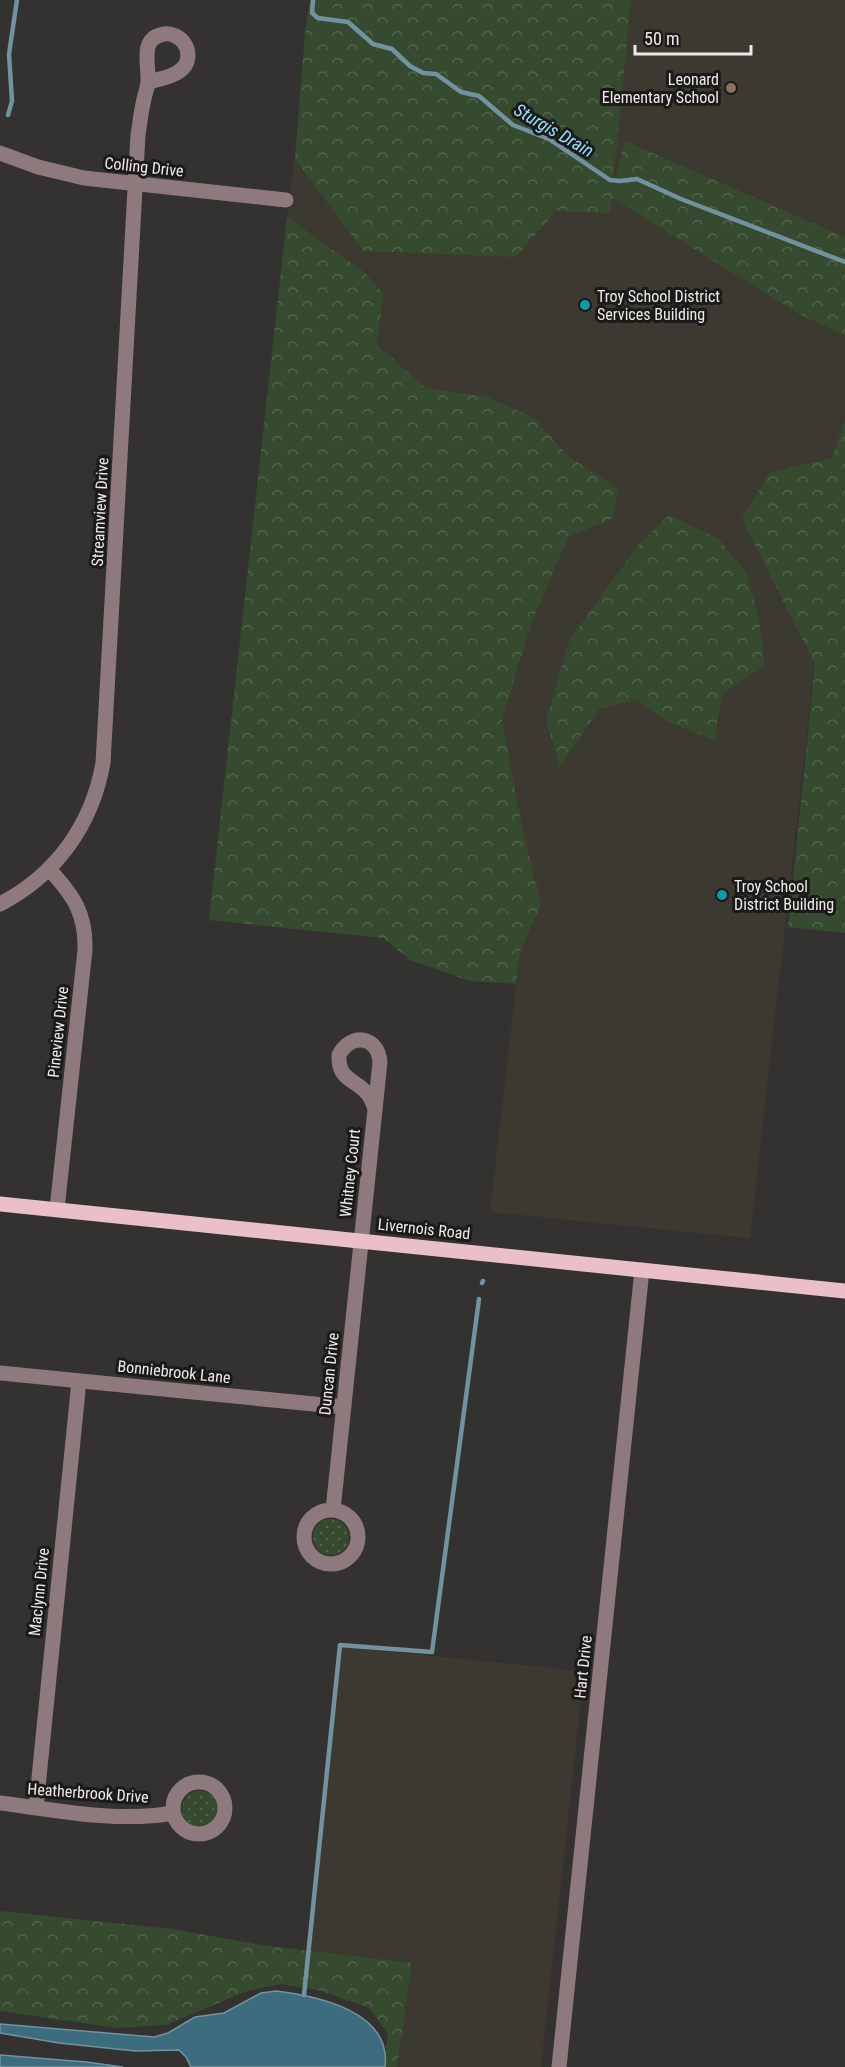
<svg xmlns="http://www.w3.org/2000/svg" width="845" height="2067" font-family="'Roboto Condensed',sans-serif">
	<defs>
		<pattern id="grass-dots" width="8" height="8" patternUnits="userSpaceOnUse" patternTransform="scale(1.5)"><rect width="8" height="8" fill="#354a2f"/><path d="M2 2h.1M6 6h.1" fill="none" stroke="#52644d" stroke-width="1.8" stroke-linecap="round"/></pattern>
		<pattern id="forest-crowns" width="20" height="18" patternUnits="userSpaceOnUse" patternTransform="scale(1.5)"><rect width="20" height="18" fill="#354a2f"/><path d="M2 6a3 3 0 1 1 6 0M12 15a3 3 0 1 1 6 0" fill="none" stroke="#52644d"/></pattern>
	</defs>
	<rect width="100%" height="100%" fill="#333230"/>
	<path fill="#3c3931" d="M 312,0 L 845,0 L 845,556 L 827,554 L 750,1238 L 490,1212 L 520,952 L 209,920 Z
		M 341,1647 L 584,1671 L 541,2067 L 397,2067 L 412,1963 L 309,1952 Z"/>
	<path fill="url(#grass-dots)" d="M313 1537a18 18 0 1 1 36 0a18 18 0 1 1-36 0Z
		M182 1809a18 18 0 1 1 36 0a18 18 0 1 1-36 0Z"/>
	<path fill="url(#forest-crowns)" d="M 310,0 L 631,0 L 612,191 L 625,141 L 845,237 L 845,335 L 799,314 L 612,198 L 610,213 L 556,211 L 516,257 L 363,251 L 295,159 L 305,33 Z
		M 287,217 L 364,272 L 384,294 L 376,344 L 426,388 L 487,397 L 534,418 L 568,456 L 618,489 L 614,518 L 568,537 L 532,621 L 502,720 L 523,832 L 541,904 L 520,952 L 516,984 L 470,981 L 410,960 L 383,938 L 209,920 Z
		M 845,420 L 845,933 L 788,927 L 815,664 L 742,519 L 770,472 L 832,458 Z
		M 669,515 L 719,539 L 747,574 L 759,619 L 765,666 L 723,693 L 714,740 L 667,721 L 636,700 L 600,708 L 560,767 L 546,720 L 570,639 L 639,544 Z
		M 0,1911 L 172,1929 L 261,1945 L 412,1963 L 397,2067 L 384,2067 L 388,2033 L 369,2008 L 322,1991 L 281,1984 L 247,1991 L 166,2025 L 117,2028 L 0,2011 Z"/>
	<path fill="#3c6d7f" stroke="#71939f" stroke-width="1.5" d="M 276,1991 C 317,1996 392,2011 385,2067 L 191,2067 L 186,2057 L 179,2050 L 135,2051 L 59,2043 L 0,2033 L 0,2024 L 154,2037 L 168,2033 L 195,2017 L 224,2013 L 261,1993 Z
		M 0,2055 L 86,2062 L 123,2067 L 0,2067 Z"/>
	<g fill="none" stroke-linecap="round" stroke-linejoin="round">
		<path stroke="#71939f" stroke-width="4.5" d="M 313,0 L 312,13 L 318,18 L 348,22 L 373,44 L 392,49 L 410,66 L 423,73 L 436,74 L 461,92 L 479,96 L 513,125 L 549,139 L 610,180 L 620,181 L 637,179 L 681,199 L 845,262
			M 8,115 L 12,101 L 9,54 L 17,0
			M 482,1283 L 483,1281
			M 304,1995 L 340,1645 L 432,1652 L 479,1299"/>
		<path stroke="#8e797d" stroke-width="15" d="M 0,153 L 38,167 L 84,178 L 286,200
			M 49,869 C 74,896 86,914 85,950 L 57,1209
			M 0,904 C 56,875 92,825 103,763 L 138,135 C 140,123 141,111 144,99 C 145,93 148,87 148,81 C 149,64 139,38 164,34 C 172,33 180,37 184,43 C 187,47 188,51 188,56 C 187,75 163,78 149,82
			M 0,1373 L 344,1407
			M 333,1510 L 380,1062 C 378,1036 351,1032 339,1055 C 338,1079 352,1078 366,1092 C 371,1097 373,1103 375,1109
			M304 1537a27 27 0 1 1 54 0a27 27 0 1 1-54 0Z
			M173 1808a26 26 0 1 1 52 0a26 26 0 1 1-52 0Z
			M 0,1803 C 56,1810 117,1823 173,1813
			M 36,1807 L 79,1381
			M 559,2067 L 642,1270"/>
		<path stroke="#eabfc8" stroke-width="15" d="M 0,1204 L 845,1291"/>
	</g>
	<circle fill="#8d6e63" stroke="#1b1a19" stroke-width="2" cx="731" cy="88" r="6"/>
	<g fill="#0f9aa8" stroke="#1b1a19" stroke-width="2">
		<circle cx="585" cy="305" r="6"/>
		<circle cx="722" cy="895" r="6"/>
	</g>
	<g text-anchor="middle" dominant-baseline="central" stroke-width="6" stroke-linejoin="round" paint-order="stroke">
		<g font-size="16" fill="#ecebea" stroke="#1b1a19" text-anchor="start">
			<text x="719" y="79" text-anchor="end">Leonard<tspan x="719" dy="18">Elementary School</tspan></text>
			<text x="597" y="296">Troy School District<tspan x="597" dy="18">Services Building</tspan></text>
			<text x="734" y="886">Troy School<tspan x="734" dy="18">District Building</tspan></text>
		</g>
		<g font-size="16" fill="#ecebea" stroke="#1b1a19">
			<text transform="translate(144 167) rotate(6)">Colling Drive</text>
			<text transform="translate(100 512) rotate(-87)">Streamview Drive</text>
			<text transform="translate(58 1032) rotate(-84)">Pineview Drive</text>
			<text transform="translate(350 1173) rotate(-84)">Whitney Court</text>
			<text transform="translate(424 1229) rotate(6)">Livernois Road</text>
			<text transform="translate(174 1372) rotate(6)">Bonniebrook Lane</text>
			<text transform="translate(329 1374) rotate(-84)">Duncan Drive</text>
			<text transform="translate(39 1592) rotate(-84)">Maclynn Drive</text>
			<text transform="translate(583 1667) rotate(-84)">Hart Drive</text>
			<text transform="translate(88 1793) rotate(4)">Heatherbrook Drive</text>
		</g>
		<g font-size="18" font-style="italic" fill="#8fe1ff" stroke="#1b1a19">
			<text transform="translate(554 130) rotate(30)">Sturgis Drain</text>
		</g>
	</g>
	<path d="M635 45v9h116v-9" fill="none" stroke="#ecebea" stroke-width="3"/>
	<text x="644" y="45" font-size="18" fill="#ecebea" stroke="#1b1a19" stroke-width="4.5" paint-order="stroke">50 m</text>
</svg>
